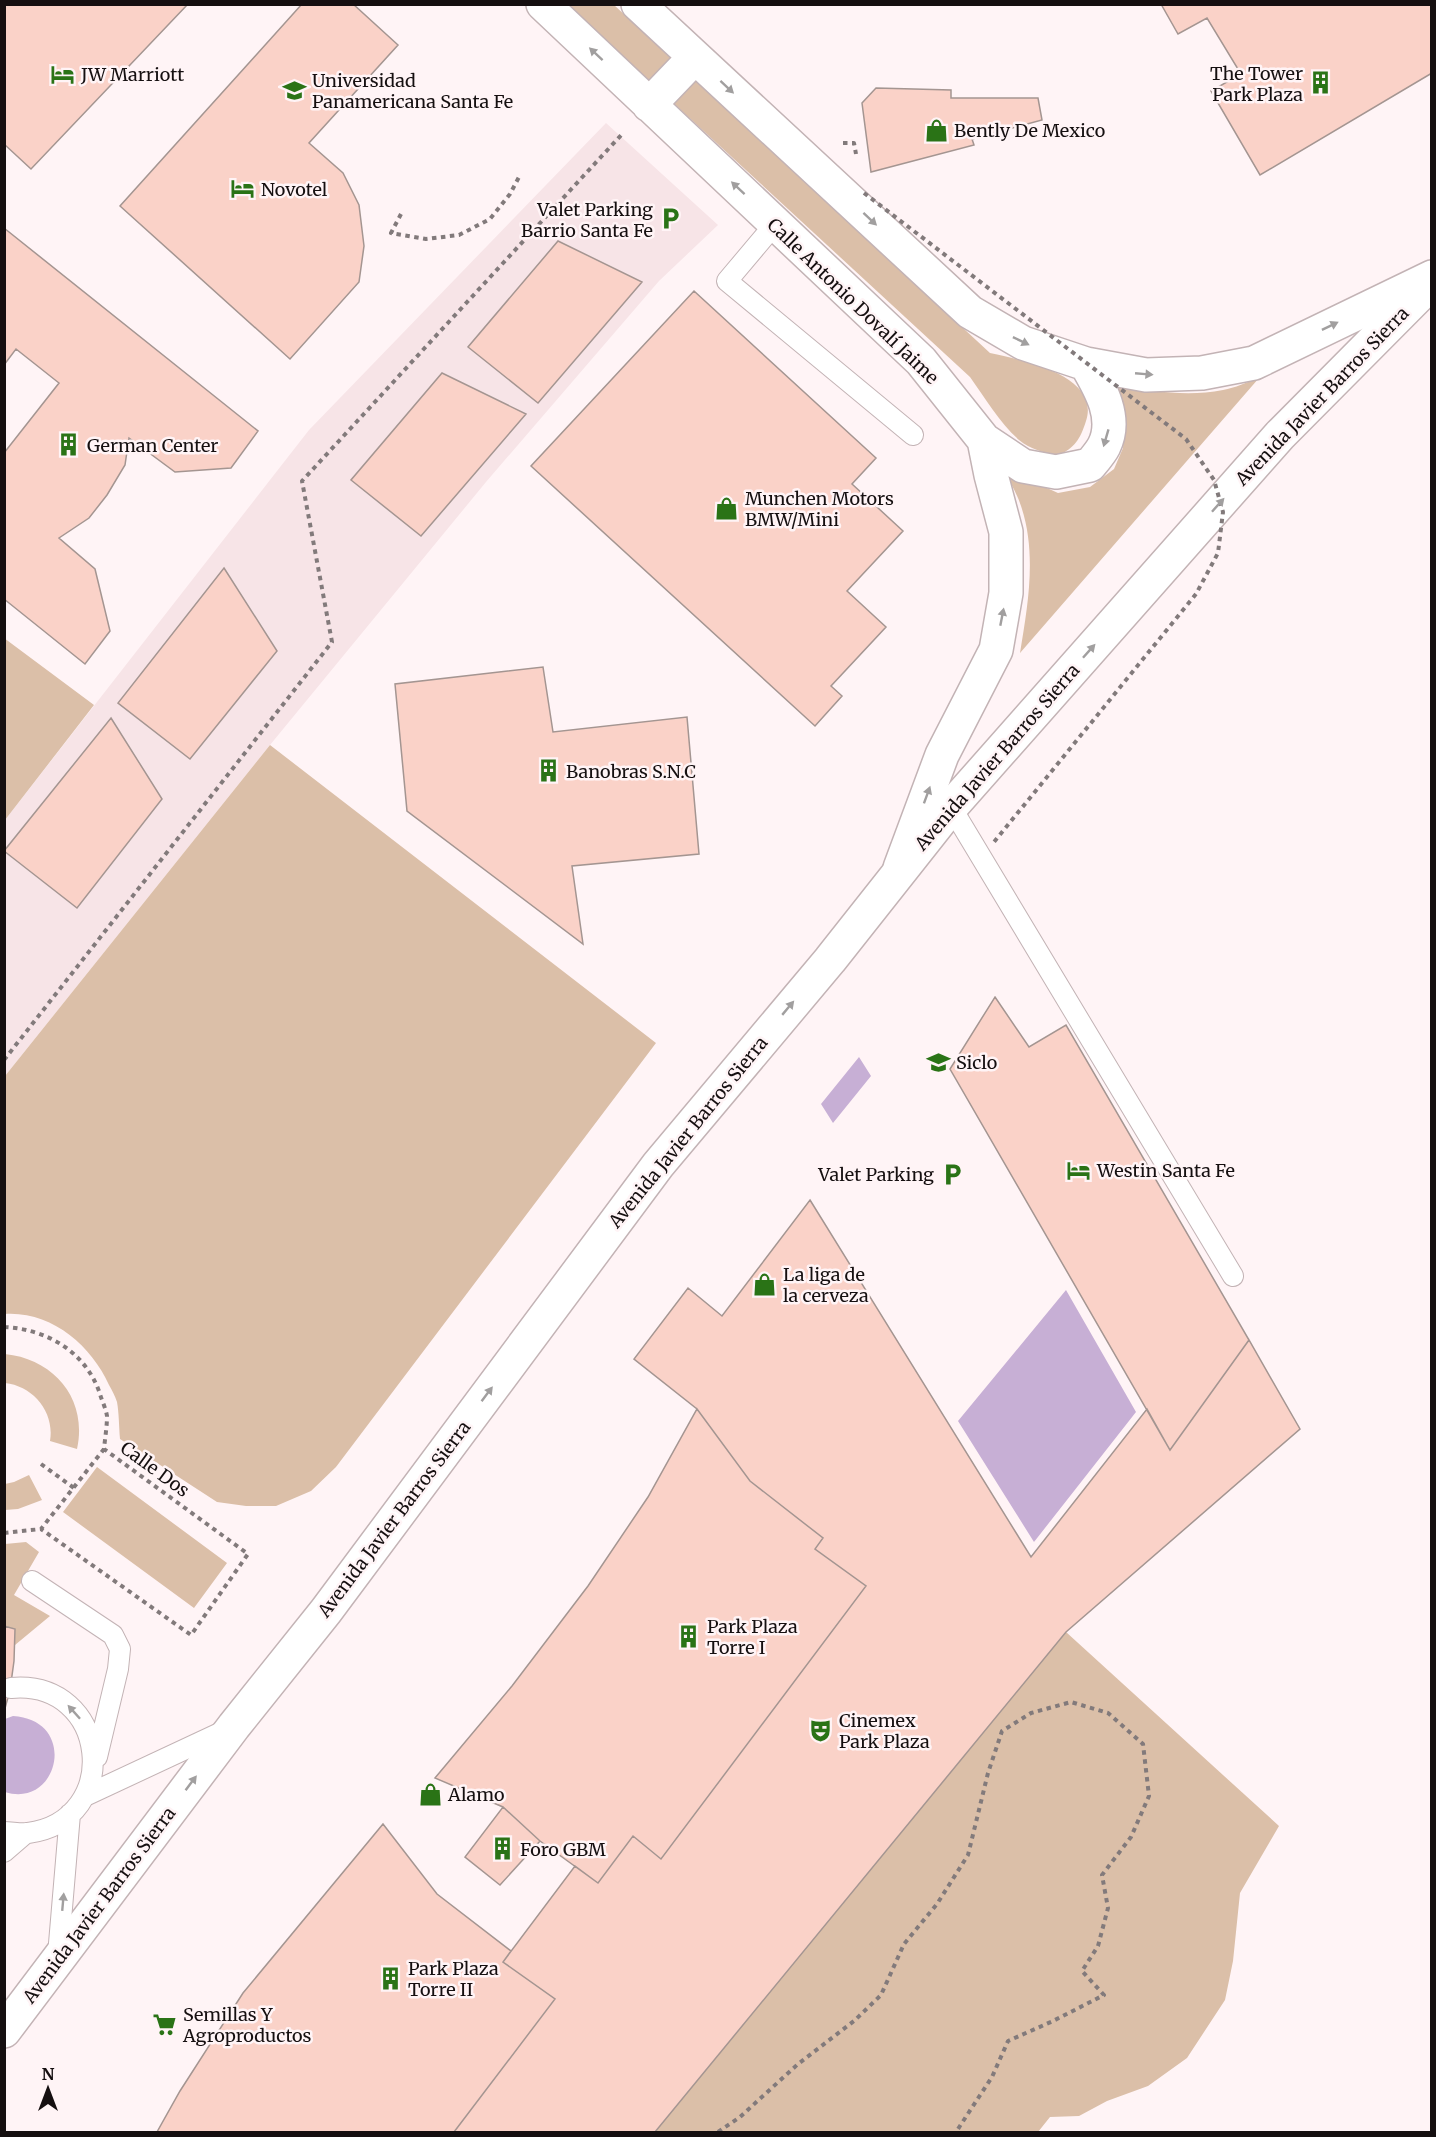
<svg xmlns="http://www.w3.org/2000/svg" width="1436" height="2137" font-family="Merriweather,serif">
	<rect width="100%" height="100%" fill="#fff4f6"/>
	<path fill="#f7e4e7" d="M 606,123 L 718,225 L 659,281 L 486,482 L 270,745 L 5,1076 L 5,820 L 309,430 Z"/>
	<path fill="#dbbfa8" d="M 567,5 L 614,5 L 990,353 C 1022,360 1101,375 1086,421 C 1080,440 1075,447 1058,456 C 1045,453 1030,449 1019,440 C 1000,423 985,398 970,377 Z
		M 1259,378 L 1020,653 C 1028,605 1037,553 1021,506 C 1017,493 1009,481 1003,468 L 1058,493 L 1090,487 L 1114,469 L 1123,448 L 1124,426 L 1117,383 C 1152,392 1188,397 1223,390 C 1235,388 1247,382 1259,378 Z
		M 4,638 L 94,705 L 5,820 L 4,820 Z
		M 270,745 L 656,1043 L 336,1467 L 311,1491 L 276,1506 L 246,1506 L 217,1502 L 120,1439 C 119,1427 119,1413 117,1402 C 115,1396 112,1390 109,1385 C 91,1345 51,1311 5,1314 L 5,1076 Z
		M 5,1354 C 54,1359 88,1399 77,1449 L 50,1441 C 55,1412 33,1386 5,1383 Z
		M 97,1467 L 227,1563 L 194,1608 L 63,1512 Z
		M 29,1475 L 42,1500 L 18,1509 L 5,1510 L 5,1484 L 14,1482 Z
		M 26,1542 L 39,1552 L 14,1595 L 50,1616 L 15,1645 L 15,1629 L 5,1626 L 5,1544 Z
		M 1066,1632 L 1279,1826 L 1240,1893 L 1233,1961 L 1225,2000 L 1187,2058 L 1148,2086 L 1107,2101 L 1079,2116 L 1050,2117 L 1038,2132 L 655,2132 Z"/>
	<path fill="#c7afd5" d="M 859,1057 L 871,1076 L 833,1123 L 821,1104 Z
		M 1066,1290 L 1136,1412 L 1034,1542 L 958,1421 Z
		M 13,1716 C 79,1720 59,1809 5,1792 L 5,1719 Z"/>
	<path fill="#fad2c8" stroke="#a49591" stroke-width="1.5" d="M 4,4 L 188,4 L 31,169 L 4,144 Z
		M 302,4 L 353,4 L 398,45 L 309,143 L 343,173 L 359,205 L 364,246 L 359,282 L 290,359 L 120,206 Z
		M 1161,4 L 1432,4 L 1432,73 L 1260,175 L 1211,91 L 1241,74 L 1207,18 L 1178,34 Z
		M 876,88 L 951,90 L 951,98 L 1038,98 L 1042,120 L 972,139 L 974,145 L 871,172 L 862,103 Z
		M 4,228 L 258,431 L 231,468 L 175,472 L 129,438 L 125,465 L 107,495 L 89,518 L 59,538 L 95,569 L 110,631 L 85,664 L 4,599 L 4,453 L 59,383 L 16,349 L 4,365 Z
		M 558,241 L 642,282 L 538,403 L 468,347 Z
		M 694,291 L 876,458 L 852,484 L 903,531 L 847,591 L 886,627 L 831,686 L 842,696 L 815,726 L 531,466 Z
		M 442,373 L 526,414 L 421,536 L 351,480 Z
		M 224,568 L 277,651 L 190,759 L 118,703 Z
		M 543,667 L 553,732 L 687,717 L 699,854 L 572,866 L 583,944 L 407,811 L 395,684 Z
		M 111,718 L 162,799 L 77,908 L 4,851 Z
		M 995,997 L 1029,1047 L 1066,1025 L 1249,1340 L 1170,1450 L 950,1069 Z
		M 810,1200 L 1031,1557 L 1147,1409 L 1170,1450 L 1249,1340 L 1300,1429 L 1066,1632 L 655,2132 L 454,2132 L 555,1999 L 503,1962 L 575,1866 L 598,1883 L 633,1836 L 661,1859 L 866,1586 L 815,1549 L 823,1538 L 750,1481 L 697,1409 L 634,1359 L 688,1288 L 722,1316 Z
		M 697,1409 L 750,1481 L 823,1538 L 815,1549 L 866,1586 L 661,1859 L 633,1836 L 598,1883 L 540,1841 L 503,1807 L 435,1778 L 512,1686 L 588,1586 L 648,1497 Z
		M 4,1626 L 15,1629 L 14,1661 L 10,1690 L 4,1712 Z
		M 503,1807 L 540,1841 L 500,1885 L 465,1857 Z
		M 383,1824 L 437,1894 L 511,1951 L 503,1962 L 555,1999 L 454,2132 L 157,2132 L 180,2091 L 243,1993 Z"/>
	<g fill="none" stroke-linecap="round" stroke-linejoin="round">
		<defs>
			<path id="lane" d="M 775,224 L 727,281 L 913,435
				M 951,807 L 1233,1276
				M 32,1581 L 113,1635 L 120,1649 L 118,1669 L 97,1757
				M 85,1796 L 224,1731
				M 4,1832 C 12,1832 20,1834 28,1833 C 124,1820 109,1679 11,1688
				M 4,1852 L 26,1833
				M 58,1955 L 70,1814"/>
			<path id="street" d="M 543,4 L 921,361 L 984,440 L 991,475 L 1006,532 L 1006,593 L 996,650 L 942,755 L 900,868
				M 638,4 L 970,312 L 1023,343 L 1086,364 L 1146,375 L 1202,373 L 1254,363 L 1432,277
				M 649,105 L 695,57
				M 984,440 L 1023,466 L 1056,472 L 1090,465 C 1095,459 1101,452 1104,446 C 1118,418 1100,388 1086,364"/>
			<path id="secondary" d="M 4,2031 L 234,1726 L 326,1611 L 658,1165 L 830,960 L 951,807 L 1280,435 L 1432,282"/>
		</defs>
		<use href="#lane" stroke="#c3b3b5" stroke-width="22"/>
		<use href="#street" stroke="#c3b3b5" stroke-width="36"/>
		<use href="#secondary" stroke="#c3b3b5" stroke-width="36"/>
		<path stroke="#827a7b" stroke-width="4" stroke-dasharray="4.5 4.5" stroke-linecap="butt" d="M 843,143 L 854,143 L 856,154
			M 401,214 L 391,233 L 426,239 L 459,235 L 490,219 L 510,194 L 519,177
			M 4,1060 L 332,642 L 302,481 L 624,132
			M 4,1327 C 47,1329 86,1352 100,1394 C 102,1401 106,1409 107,1416 C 107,1427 105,1438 104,1449 L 248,1554 L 191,1635 L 41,1529
			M 41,1464 L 74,1488
			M 4,1533 L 41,1529 L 104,1449
			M 718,2132 L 740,2117 L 798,2064 L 854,2021 L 881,1995 L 904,1944 L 937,1904 L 968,1855 L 988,1773 L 1002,1731 L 1031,1713 L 1071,1702 L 1108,1713 L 1143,1744 L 1149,1796 L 1131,1837 L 1102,1875 L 1108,1908 L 1098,1946 L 1082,1971 L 1104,1995 L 1053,2021 L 1008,2041 L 992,2077 L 956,2132"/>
		<use href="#lane" stroke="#fff" stroke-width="20"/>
		<use href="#street" stroke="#fff" stroke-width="33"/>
		<use href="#secondary" stroke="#fff" stroke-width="33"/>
		<path stroke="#827a7b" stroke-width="4" stroke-dasharray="4.5 4.5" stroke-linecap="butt" d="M 864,193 L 1186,439 L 1214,480 L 1223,512 L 1218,553 L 1196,594 L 994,842"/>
	</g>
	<defs><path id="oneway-solid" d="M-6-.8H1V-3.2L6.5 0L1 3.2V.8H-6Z" transform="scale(1.5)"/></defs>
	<g fill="#a19f9f">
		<use href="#oneway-solid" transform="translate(596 54) rotate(-137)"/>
		<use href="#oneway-solid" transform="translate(727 87) rotate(43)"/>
		<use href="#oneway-solid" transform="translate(738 188) rotate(-137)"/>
		<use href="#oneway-solid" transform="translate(870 219) rotate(43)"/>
		<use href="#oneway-solid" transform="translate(1330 326) rotate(-26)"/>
		<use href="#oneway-solid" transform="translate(1021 341) rotate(26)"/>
		<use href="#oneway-solid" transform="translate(1144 374) rotate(5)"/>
		<use href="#oneway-solid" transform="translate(1106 438) rotate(106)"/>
		<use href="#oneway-solid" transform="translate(1218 505) rotate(-48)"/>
		<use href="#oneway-solid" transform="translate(1002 617) rotate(-79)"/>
		<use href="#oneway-solid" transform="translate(1089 651) rotate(-48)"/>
		<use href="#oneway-solid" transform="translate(927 795) rotate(-70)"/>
		<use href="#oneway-solid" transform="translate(788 1008) rotate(-50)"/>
		<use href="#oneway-solid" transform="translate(487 1394) rotate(-53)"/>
		<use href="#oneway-solid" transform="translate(74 1712) rotate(-132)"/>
		<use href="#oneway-solid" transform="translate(191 1783) rotate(-53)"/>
		<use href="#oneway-solid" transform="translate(63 1902) rotate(-85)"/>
	</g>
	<defs>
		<symbol id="hotel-bare" viewBox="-9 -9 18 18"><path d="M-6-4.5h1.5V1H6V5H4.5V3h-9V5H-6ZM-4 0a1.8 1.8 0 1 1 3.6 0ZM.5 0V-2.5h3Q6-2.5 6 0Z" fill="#2a7316" stroke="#fff4f6" stroke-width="2.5" paint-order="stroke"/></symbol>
		<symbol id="building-bare" viewBox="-9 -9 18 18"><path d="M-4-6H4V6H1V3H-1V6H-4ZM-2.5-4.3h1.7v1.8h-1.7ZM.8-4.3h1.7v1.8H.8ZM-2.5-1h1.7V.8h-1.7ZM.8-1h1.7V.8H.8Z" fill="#2a7316" stroke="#fff4f6" stroke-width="2.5" paint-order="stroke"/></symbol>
		<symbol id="university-bare" viewBox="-9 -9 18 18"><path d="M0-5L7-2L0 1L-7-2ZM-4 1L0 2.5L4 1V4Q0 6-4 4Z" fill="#2a7316" stroke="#fff4f6" stroke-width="2.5" paint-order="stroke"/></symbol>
		<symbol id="shop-bare" viewBox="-9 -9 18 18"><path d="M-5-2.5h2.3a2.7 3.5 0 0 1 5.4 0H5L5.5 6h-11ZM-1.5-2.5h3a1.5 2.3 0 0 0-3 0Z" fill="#2a7316" stroke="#fff4f6" stroke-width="2.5" paint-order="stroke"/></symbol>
		<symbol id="parking-bare" viewBox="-9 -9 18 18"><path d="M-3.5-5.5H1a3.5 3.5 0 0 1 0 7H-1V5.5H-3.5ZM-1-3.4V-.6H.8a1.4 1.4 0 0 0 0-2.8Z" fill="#2a7316" stroke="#fff4f6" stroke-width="2.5" paint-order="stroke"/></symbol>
		<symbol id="school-bare" viewBox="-9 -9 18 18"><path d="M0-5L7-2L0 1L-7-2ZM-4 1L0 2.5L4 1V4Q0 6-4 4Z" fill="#2a7316" stroke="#fff4f6" stroke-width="2.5" paint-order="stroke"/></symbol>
		<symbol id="theatre-bare" viewBox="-9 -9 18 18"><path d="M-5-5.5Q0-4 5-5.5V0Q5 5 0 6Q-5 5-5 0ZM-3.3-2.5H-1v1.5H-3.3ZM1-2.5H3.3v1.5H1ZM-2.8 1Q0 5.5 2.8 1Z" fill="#2a7316" stroke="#fff4f6" stroke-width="2.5" paint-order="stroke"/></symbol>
		<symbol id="supermarket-bare" viewBox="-9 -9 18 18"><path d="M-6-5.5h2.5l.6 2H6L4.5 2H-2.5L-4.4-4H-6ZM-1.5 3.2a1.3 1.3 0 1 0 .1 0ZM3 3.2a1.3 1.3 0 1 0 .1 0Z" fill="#2a7316" stroke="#fff4f6" stroke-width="2.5" paint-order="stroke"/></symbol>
	</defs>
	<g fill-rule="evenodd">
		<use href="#hotel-bare" x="46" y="58" width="33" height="33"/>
		<use href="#building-bare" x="1304" y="66" width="33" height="33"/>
		<use href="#university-bare" x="278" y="74" width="33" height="33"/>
		<use href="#shop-bare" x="920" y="114" width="33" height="33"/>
		<use href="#hotel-bare" x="226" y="172" width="33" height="33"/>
		<use href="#parking-bare" x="654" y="202" width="33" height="33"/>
		<use href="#building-bare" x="52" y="428" width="33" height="33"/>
		<use href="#shop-bare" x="710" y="492" width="33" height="33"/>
		<use href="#building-bare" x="532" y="754" width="33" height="33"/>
		<use href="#school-bare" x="922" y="1046" width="33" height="33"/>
		<use href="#hotel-bare" x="1062" y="1154" width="33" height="33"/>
		<use href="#parking-bare" x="936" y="1158" width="33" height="33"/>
		<use href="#shop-bare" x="748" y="1268" width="33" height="33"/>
		<use href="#building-bare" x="672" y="1620" width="33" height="33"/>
		<use href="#theatre-bare" x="804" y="1714" width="33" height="33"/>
		<use href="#shop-bare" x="414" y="1778" width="33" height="33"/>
		<use href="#building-bare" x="486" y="1832" width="33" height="33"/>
		<use href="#building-bare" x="374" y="1962" width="33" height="33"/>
		<use href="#supermarket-bare" x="148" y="2008" width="33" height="33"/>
	</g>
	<g text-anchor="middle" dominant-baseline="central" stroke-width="5" stroke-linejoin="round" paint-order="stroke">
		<g font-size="18" fill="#150f10" stroke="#fff4f6" text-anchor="start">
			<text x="1303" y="73" text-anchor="end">The Tower<tspan x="1303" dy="21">Park Plaza</tspan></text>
			<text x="81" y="74">JW Marriott</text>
			<text x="312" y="80">Universidad<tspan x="312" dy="21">Panamericana Santa Fe</tspan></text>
			<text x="954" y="130">Bently De Mexico</text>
			<text x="261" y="189">Novotel</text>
			<text x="653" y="209" text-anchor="end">Valet Parking<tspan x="653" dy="21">Barrio Santa Fe</tspan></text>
			<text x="87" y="445">German Center</text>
			<text x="745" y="498">Munchen Motors<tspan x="745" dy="21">BMW/Mini</tspan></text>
			<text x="566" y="771">Banobras S.N.C</text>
			<text x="956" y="1062">Siclo</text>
			<text x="1097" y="1170">Westin Santa Fe</text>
			<text x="934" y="1174" text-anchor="end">Valet Parking</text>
			<text x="783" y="1274">La liga de<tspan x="783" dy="21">la cerveza</tspan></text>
			<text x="707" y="1626">Park Plaza<tspan x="707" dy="21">Torre I</tspan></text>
			<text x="839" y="1720">Cinemex<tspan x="839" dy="21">Park Plaza</tspan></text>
			<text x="448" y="1794">Alamo</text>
			<text x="520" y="1849">Foro GBM</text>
			<text x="408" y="1968">Park Plaza<tspan x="408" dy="21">Torre II</tspan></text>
			<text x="183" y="2014">Semillas Y<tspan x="183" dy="21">Agroproductos</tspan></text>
		</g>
		<g font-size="18" fill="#150f10" stroke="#fff4f6">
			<text transform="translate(853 301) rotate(44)">Calle Antonio Dovalí Jaime</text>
			<text transform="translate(1322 396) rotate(-46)">Avenida Javier Barros Sierra</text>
			<text transform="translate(997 757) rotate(-49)">Avenida Javier Barros Sierra</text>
			<text transform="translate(688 1132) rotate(-51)">Avenida Javier Barros Sierra</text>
			<text transform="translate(155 1469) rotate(36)">Calle Dos</text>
			<text transform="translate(394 1519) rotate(-53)">Avenida Javier Barros Sierra</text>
			<text transform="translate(99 1905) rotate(-53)">Avenida Javier Barros Sierra</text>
		</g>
	</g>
	<rect width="1436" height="2137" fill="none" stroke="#150f10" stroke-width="12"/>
	<g transform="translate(48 2089)" stroke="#fff4f6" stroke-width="4.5" paint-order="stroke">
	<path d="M0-4.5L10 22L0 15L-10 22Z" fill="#150f10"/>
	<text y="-9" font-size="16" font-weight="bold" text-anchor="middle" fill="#150f10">N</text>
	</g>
</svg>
